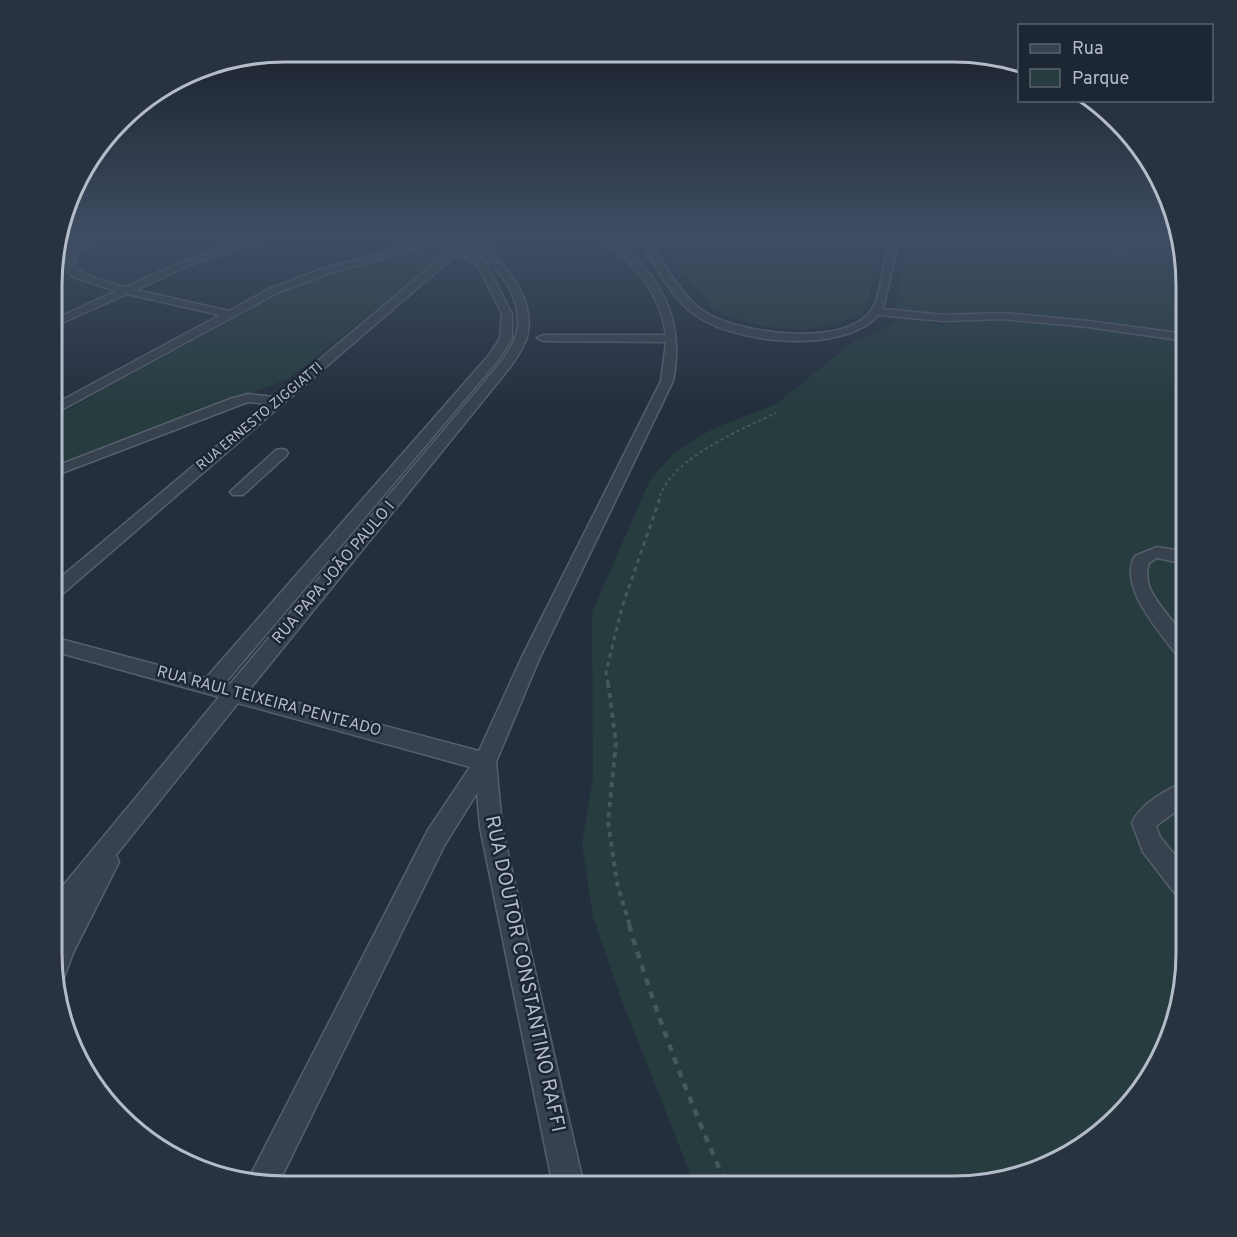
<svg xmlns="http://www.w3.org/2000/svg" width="1237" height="1237" font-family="Overpass,sans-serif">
	<rect width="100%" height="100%" fill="#242f3e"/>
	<path fill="#263c3f" d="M 655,235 L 883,235 L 869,297 L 862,313 L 840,323 L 805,330 L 761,326 L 728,317 L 711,308 Z
		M 907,235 L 1179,235 L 1186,269 L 1186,968 L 1162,1056 L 1094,1138 L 1028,1174 L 968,1186 L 695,1186 L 622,1001 L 593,917 L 582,844 L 593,777 L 592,612 L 650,480 L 675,452 L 712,429 L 776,404 L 853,342 L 885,328 L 897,318 L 914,319 L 947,326 L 940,312 L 922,313 L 895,309 Z
		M 427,248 L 449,252 L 288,379 L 54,469 L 54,417 L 274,296 L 320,274 Z"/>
	<path fill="#394c67" d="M 1069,235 L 1132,235 L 1150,241 L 1121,253 Z"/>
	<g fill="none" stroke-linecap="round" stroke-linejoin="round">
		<defs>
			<path id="minor" d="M 86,235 L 97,235 L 77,255 L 74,267 L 97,279 L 125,287 L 177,264 L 260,235 L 274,235 L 183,268 L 136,290 L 229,311 L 269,289 L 322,269 L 418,244 L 423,247 L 330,273 L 277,293 L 54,414 L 55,404 L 220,315 L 127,294 L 55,326 L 55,319 L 116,291 L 73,277 L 64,268 L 68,254 Z
				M 406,235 L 421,235 L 457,246 L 461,244 L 436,235 L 452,235 L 469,241 L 485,235 L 499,235 L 477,245 C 507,260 536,302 527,337 C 524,347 517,357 511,366 L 249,690 L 479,751 L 522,657 L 661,381 L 666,342 L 543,341 L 537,338 L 543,335 L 666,335 C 662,305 646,278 624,257 C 616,249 606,243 598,235 L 609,235 C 659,273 686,317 673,381 L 540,657 L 496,762 L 502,827 L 584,1186 L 553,1186 L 480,827 L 477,793 L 444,846 L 277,1186 L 248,1180 L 428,830 L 470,767 L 238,703 L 116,855 L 119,862 L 73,953 L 62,983 L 55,986 C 51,966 48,947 58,929 L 52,931 L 52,899 L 219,697 L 53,651 L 53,637 L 206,678 L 490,354 L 500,338 L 502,314 L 478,266 L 458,253 L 60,596 L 54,598 L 54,583 L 267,404 L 249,402 L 240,405 L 54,476 L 54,467 L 230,399 L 248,394 L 275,397 L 450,250 ZM 469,248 C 499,263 525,302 516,336 C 513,345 507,353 502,361 L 230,684 L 225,683 L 499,359 L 512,338 L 512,314 L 485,262 L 464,249 Z
				M 636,235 L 646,235 C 663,261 678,292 703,311 C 736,334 852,350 874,306 C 881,292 886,252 890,235 L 900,235 L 883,309 L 943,315 L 1003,313 L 1088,321 L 1186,334 L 1186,341 L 1088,327 L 1003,319 L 943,321 L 878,315 C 843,356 726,344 689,310 C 666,290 653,260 636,235 Z
				M 281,449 L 286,450 L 288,453 L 286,456 L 243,495 L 233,495 L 230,492 L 233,489 L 276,450 Z
				M 1157,547 L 1186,552 L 1186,564 L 1157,558 L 1149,563 C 1139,592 1171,614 1184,637 C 1187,643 1186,653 1186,660 L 1179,658 C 1162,634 1117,587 1135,556 Z
				M 1186,782 L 1186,804 L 1156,826 L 1160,837 L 1186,869 L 1186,900 L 1177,896 L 1143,852 L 1132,823 C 1140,804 1167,789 1186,782 Z"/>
		</defs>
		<use href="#minor" stroke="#565f6c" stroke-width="3"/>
		<path stroke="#44595c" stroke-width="1.5" stroke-dasharray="2 2" stroke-linecap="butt" d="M 1160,239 L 1179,238"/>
		<path stroke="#44595c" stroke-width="2" stroke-dasharray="3 3" stroke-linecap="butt" d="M 660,496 C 674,457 740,430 776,413"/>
		<path stroke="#44595c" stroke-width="3" stroke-dasharray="4.5 4.5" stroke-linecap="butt" d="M 608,684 L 606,672 L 622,607 L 661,495"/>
		<path stroke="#44595c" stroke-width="4" stroke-dasharray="5 5" stroke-linecap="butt" d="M 608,683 L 616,743 L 608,822 L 617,883 L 630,926"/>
		<path stroke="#44595c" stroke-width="4.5" stroke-dasharray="7 7" stroke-linecap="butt" d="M 629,925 C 656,1014 689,1101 727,1186"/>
		<use href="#minor" fill="#38414e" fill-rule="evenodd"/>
	</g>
	<linearGradient id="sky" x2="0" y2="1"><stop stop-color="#141a22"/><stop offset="0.58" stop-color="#3f4d63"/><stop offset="1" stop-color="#3f4d63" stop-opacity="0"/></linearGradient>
	<rect width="1237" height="408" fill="url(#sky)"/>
	<g text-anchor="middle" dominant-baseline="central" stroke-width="5" stroke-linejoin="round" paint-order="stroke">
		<g font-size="14" fill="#b4bcc9" stroke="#1d2633">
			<text transform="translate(260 417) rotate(-40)">RUA ERNESTO ZIGGIATTI</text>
		</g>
		<g font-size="16" fill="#b4bcc9" stroke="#1d2633">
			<text transform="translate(334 573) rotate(-50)">RUA PAPA JOÃO PAULO I</text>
			<text transform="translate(269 702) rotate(15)">RUA RAUL TEIXEIRA PENTEADO</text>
		</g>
		<g font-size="20" fill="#b4bcc9" stroke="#1d2633">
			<text transform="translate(524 974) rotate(78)">RUA DOUTOR CONSTANTINO RAFFI</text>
		</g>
	</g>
	<path d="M0 0H1237V1237H0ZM285 62H953A223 223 0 0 1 1176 285V953A223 223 0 0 1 953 1176H285A223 223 0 0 1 62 953V285A223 223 0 0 1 285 62Z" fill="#29323f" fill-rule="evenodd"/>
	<path fill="none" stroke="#b4bcc9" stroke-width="3" d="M285 62H953A223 223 0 0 1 1176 285V953A223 223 0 0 1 953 1176H285A223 223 0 0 1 62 953V285A223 223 0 0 1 285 62Z"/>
	<rect x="1018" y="24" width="195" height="78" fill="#1d2633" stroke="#59626f" stroke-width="1.5"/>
	<rect x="1030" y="44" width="30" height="9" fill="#38414e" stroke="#59626f" stroke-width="1.5"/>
	<text x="1072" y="54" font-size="18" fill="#b4bcc9">Rua</text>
	<rect x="1030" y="69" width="30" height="18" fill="#263c3f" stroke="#59626f" stroke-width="1.5"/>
	<text x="1072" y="84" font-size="18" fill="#b4bcc9">Parque</text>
</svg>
